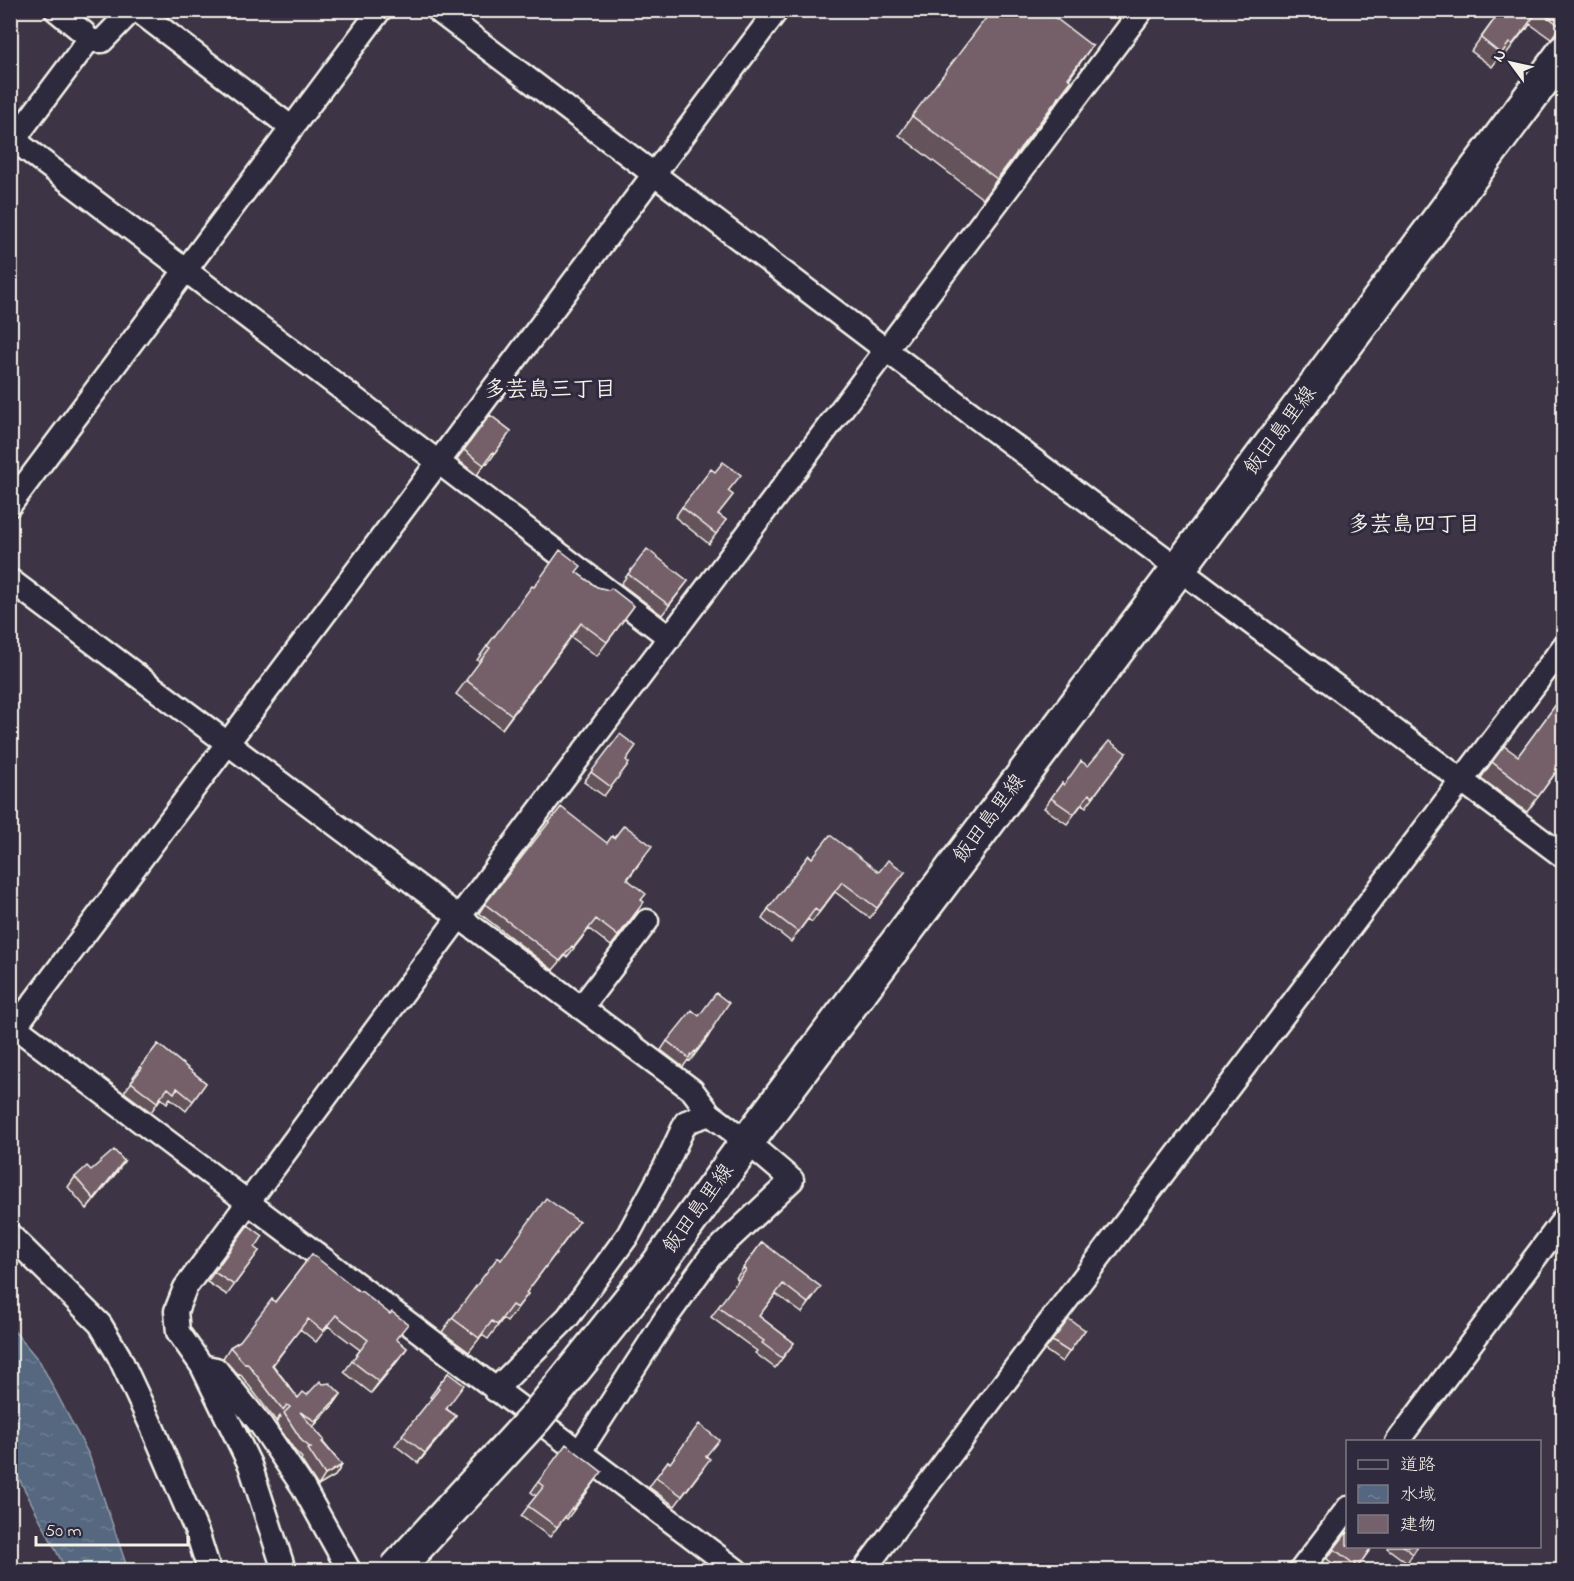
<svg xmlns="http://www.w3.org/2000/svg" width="1574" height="1581" font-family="'Indie Flower','Klee One',sans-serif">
	<defs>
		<pattern id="water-ripples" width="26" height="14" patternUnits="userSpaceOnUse" patternTransform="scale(1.5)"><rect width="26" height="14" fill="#556780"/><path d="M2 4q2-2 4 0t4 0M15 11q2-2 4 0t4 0" fill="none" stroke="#6e7d92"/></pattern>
	</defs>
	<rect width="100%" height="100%" fill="#3d3546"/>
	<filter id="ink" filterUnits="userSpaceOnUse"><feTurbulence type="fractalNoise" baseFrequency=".0167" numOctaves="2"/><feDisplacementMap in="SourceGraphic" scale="12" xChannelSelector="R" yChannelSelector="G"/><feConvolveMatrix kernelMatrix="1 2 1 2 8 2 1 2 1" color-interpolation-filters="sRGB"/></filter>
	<g filter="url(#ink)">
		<path fill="url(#water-ripples)" stroke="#959eaa" stroke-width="1.5" d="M 10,1326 L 40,1362 L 89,1455 L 128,1570 L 66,1570 L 11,1463 Z"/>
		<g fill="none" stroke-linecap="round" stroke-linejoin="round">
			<defs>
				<path id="minor" d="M 56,10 L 84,33 L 88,41
					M 137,10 L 292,128
					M 437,10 L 886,350 L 1564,857
					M 14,140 L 670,638
					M 10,145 L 88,41 L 102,41 L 132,10
					M 10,505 L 380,10
					M 10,580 L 459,917 L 692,1090 L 710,1114 L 747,1142 L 792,1180 L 710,1257 L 666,1318 L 579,1453
					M 581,1008 L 647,921
					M 10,1023 L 736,1570
					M 15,1027 L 777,10
					M 10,1235 L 100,1324 L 119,1356 L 153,1429 L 198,1535 L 209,1570
					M 206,1367 L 216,1369 L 261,1425 L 303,1487 L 349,1570
					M 495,1390 L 568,1317 L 628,1235 L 665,1167 L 686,1122 L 710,1114
					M 1397,1442 L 1564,1219
					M 284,1570 L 250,1465 L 202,1366 L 178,1332 L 176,1311 L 185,1288 L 459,917 L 1142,10
					M 864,1570 L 1031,1347 L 1564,646
					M 1301,1570 L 1348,1508"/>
				<path id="secondary" d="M 657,1266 L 747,1142 L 1179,568 L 1564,52"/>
			</defs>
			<use href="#minor" stroke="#f4f1e8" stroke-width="27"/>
			<use href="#secondary" stroke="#f4f1e8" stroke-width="38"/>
			<use href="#minor" stroke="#2f2a3d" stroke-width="22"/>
			<use href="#secondary" stroke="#2f2a3d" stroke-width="33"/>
			<defs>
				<path id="secondary-bridge" d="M 395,1570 L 535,1418 L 561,1386 L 657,1266"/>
			</defs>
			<use href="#secondary-bridge" stroke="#f4f1e8" stroke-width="38" stroke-linecap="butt"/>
			<use href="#secondary-bridge" stroke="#2f2a3d" stroke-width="33"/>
		</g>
		<path fill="#65535c" stroke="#f4f1e8" stroke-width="1.5" d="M 1501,10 L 1563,10 L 1561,27 L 1551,39 L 1530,24 L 1527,29 L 1526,28 L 1503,58 L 1500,56 L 1492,67 L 1471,51 Z
			M 1092,46 L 1069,79 L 1071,81 L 1057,100 L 983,199 L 899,135 L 912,116 Z
			M 490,415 L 511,431 L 488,463 L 486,462 L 477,475 L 457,459 Z
			M 729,492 L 733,495 L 718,514 L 726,520 L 709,544 L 675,517 L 682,507 Z
			M 576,572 L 597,587 L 634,606 L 597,656 L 571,637 L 502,729 L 456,694 L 480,662 L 477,660 L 487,646 L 534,587 Z
			M 628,574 L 688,581 L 662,615 L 621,584 Z
			M 1563,695 L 1563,763 L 1527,812 L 1481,778 L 1492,762 L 1518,756 Z
			M 1126,753 L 1086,807 L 1082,804 L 1067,824 L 1044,808 L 1062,783 L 1064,785 L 1088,766 Z
			M 626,761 L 629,763 L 604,796 L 584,782 L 591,772 Z
			M 607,843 L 645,856 L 628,879 L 642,900 L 637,912 L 611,946 L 589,929 L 567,957 L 565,956 L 553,970 L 479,913 L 485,904 Z
			M 812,858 L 879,872 L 905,872 L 870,918 L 835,892 L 812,922 L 808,919 L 791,942 L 762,919 L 768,909 Z
			M 713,1027 L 708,1037 L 690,1061 L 688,1060 L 683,1067 L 661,1050 L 667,1041 Z
			M 158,1044 L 206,1083 L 186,1111 L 170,1098 L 167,1103 L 161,1098 L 151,1112 L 124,1092 L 135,1078 L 133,1077 Z
			M 124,1161 L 87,1209 L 68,1187 L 75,1177 Z
			M 248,1225 L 255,1248 L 259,1251 L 227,1295 L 207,1282 Z
			M 569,1236 L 526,1293 L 528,1294 L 507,1322 L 503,1319 L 488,1339 L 482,1335 L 469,1352 L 442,1332 L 452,1318 L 501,1260 Z
			M 762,1242 L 814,1297 L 802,1313 L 776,1294 L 759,1316 L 794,1343 L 775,1368 L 755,1353 L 757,1351 L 711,1317 L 739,1280 L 736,1278 Z
			M 312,1254 L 397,1340 L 407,1348 L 400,1358 L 371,1393 L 344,1372 L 360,1350 L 328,1326 L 316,1342 L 300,1329 L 273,1365 L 298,1398 L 307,1395 L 323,1384 L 341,1394 L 334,1404 L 313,1427 L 324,1440 L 323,1442 L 342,1465 L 335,1476 L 318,1486 L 301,1460 L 302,1458 L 295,1451 L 276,1423 L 281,1417 L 280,1416 L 276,1421 L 240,1374 L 238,1375 L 223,1358 L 230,1347 L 240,1341 L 275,1302 Z
			M 1085,1330 L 1062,1362 L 1045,1350 L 1052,1341 Z
			M 448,1373 L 447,1409 L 456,1416 L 418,1463 L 395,1445 L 432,1398 L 430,1397 Z
			M 707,1457 L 703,1469 L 675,1506 L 649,1487 L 668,1461 L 670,1463 Z
			M 538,1482 L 595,1482 L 567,1519 L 565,1517 L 550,1537 L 521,1516 L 536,1496 L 531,1492 Z
			M 1347,1532 L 1373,1546 L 1355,1570 L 1342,1570 L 1327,1559 Z
			M 1388,1546 L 1418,1546 L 1407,1563 L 1387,1548 Z"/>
		<path fill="#52444b" stroke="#f4f1e8" stroke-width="1.5" d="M 1563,22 L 1563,24 L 1561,27 L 1551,39 Z
			M 1071,81 L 1057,100 L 983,199 L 997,179 Z
			M 581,623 L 571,637 L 502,729 L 512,715 Z
			M 124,1161 L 118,1171 L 87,1209 L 94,1199 Z
			M 407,1348 L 400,1358 L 371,1393 L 379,1382 Z
			M 341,1394 L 334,1404 L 315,1424 L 317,1422 L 315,1421 Z
			M 456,1416 L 449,1426 L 418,1463 L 425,1453 Z
			M 342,1465 L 335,1476 L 318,1486 L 325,1475 Z"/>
		<path fill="#75616b" stroke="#f4f1e8" stroke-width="1.5" d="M 992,10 L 1045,10 L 1092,46 L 1068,78 L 1071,81 L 997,179 L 912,116 Z
			M 1501,10 L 1563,10 L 1563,22 L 1560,26 L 1540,11 L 1536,15 L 1535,15 L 1512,45 L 1509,43 L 1501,54 L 1481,38 Z
			M 490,415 L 511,431 L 495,453 L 493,452 L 484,465 L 464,450 Z
			M 723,462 L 741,475 L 728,491 L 733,495 L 718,514 L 726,520 L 716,534 L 682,507 L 711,469 L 715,472 Z
			M 647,549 L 688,581 L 669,605 L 628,574 Z
			M 560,550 L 581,566 L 576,572 L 597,587 L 609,590 L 611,588 L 634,606 L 607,642 L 581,623 L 512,715 L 466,680 L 490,648 L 487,646 L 532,586 L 534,587 Z
			M 1563,695 L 1563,762 L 1538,797 L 1492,762 L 1504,746 L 1518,756 Z
			M 620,734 L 636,746 L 626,760 L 629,763 L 611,787 L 591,772 Z
			M 1109,741 L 1126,753 L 1093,797 L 1089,794 L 1074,814 L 1051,798 L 1062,783 L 1064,785 L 1081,761 L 1088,766 Z
			M 561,807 L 607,843 L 612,836 L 614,838 L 624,825 L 652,846 L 627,879 L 646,894 L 641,900 L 644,902 L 618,936 L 596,919 L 574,947 L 572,946 L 560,961 L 485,904 Z
			M 830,835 L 879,872 L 888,860 L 905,872 L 877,908 L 842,882 L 819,912 L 815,909 L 798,932 L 768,909 L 809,855 L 812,858 Z
			M 716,993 L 729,1003 L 713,1027 L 714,1028 L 696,1052 L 695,1051 L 689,1058 L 667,1041 L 692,1010 L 699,1016 Z
			M 158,1044 L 206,1083 L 193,1101 L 177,1088 L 174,1093 L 168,1088 L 157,1102 L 131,1082 L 142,1068 L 140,1067 Z
			M 114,1150 L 124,1161 L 94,1199 L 75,1177 L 87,1166 L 91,1170 Z
			M 546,1198 L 579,1222 L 526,1293 L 528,1294 L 517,1308 L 512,1305 L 497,1325 L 492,1321 L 479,1338 L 452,1318 L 498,1257 L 501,1260 Z
			M 248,1225 L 263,1236 L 255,1248 L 259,1251 L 234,1285 L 214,1272 Z
			M 762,1242 L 821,1287 L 808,1303 L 783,1284 L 759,1316 L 794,1343 L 782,1358 L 762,1343 L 764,1341 L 718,1307 L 746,1270 L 743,1268 Z
			M 312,1254 L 360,1292 L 361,1291 L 390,1314 L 392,1312 L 408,1324 L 396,1339 L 407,1348 L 379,1382 L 352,1361 L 368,1340 L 336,1315 L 323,1331 L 308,1319 L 272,1365 L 298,1398 L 303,1392 L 307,1395 L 320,1381 L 323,1384 L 330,1383 L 341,1394 L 316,1420 L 317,1422 L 300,1412 L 324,1440 L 322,1442 L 342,1465 L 325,1475 L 308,1449 L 311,1448 L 302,1441 L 284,1413 L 290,1407 L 287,1405 L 283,1410 L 247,1363 L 245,1364 L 230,1347 L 240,1341 L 272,1299 L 275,1302 Z
			M 1069,1319 L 1085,1330 L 1069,1352 L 1052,1341 Z
			M 448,1373 L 464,1385 L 446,1409 L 456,1416 L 425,1453 L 402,1435 L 439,1389 L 437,1387 Z
			M 699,1424 L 719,1440 L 706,1456 L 710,1459 L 682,1496 L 656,1477 L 668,1461 L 670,1463 Z
			M 566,1444 L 602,1472 L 573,1509 L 572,1508 L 557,1527 L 528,1506 L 544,1486 L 538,1482 Z
			M 1347,1532 L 1347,1546 L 1372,1546 L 1358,1567 L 1334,1549 Z
			M 1403,1546 L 1418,1546 L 1413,1554 Z"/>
	</g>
	<g text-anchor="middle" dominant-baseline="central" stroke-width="6" stroke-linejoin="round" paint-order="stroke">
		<g font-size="21" fill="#f4f1e8" stroke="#2f2a3d">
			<text transform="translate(1281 431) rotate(-53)">飯田島里線</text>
			<text transform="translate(990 819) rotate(-53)">飯田島里線</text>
			<text transform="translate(699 1209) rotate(-54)">飯田島里線</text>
		</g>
		<g font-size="22" font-weight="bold" fill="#f4f1e8" stroke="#2f2a3d">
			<text x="550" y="391">多芸島三丁目</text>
			<text x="1414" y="526">多芸島四丁目</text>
		</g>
	</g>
	<rect width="1574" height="1581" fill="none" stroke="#2f2a3d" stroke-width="36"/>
	<rect x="18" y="18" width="1538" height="1545" fill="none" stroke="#f4f1e8" stroke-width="2" filter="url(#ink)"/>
	<rect x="1346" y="1440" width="195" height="108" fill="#2f2a3d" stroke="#7e7a81" stroke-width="1.5"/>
	<rect x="1358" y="1460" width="30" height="9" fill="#2f2a3d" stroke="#7e7a81" stroke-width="1.5"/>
	<text x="1400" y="1470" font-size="18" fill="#f4f1e8">道路</text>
	<rect x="1358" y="1485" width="30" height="18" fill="url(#water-ripples)" stroke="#7e7a81" stroke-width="1.5"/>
	<text x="1400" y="1500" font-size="18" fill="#f4f1e8">水域</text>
	<rect x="1358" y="1515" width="30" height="18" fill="#75616b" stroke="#7e7a81" stroke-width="1.5"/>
	<text x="1400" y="1530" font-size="18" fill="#f4f1e8">建物</text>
	<g transform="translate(1511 63) rotate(303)" stroke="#2f2a3d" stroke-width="4.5" paint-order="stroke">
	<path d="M0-4.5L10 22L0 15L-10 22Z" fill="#f4f1e8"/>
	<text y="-9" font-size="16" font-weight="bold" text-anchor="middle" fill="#f4f1e8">N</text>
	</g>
	<path d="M36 1536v9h152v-9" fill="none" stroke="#f4f1e8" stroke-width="3"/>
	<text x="45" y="1536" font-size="18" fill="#f4f1e8" stroke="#2f2a3d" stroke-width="4.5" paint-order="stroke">50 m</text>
</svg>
